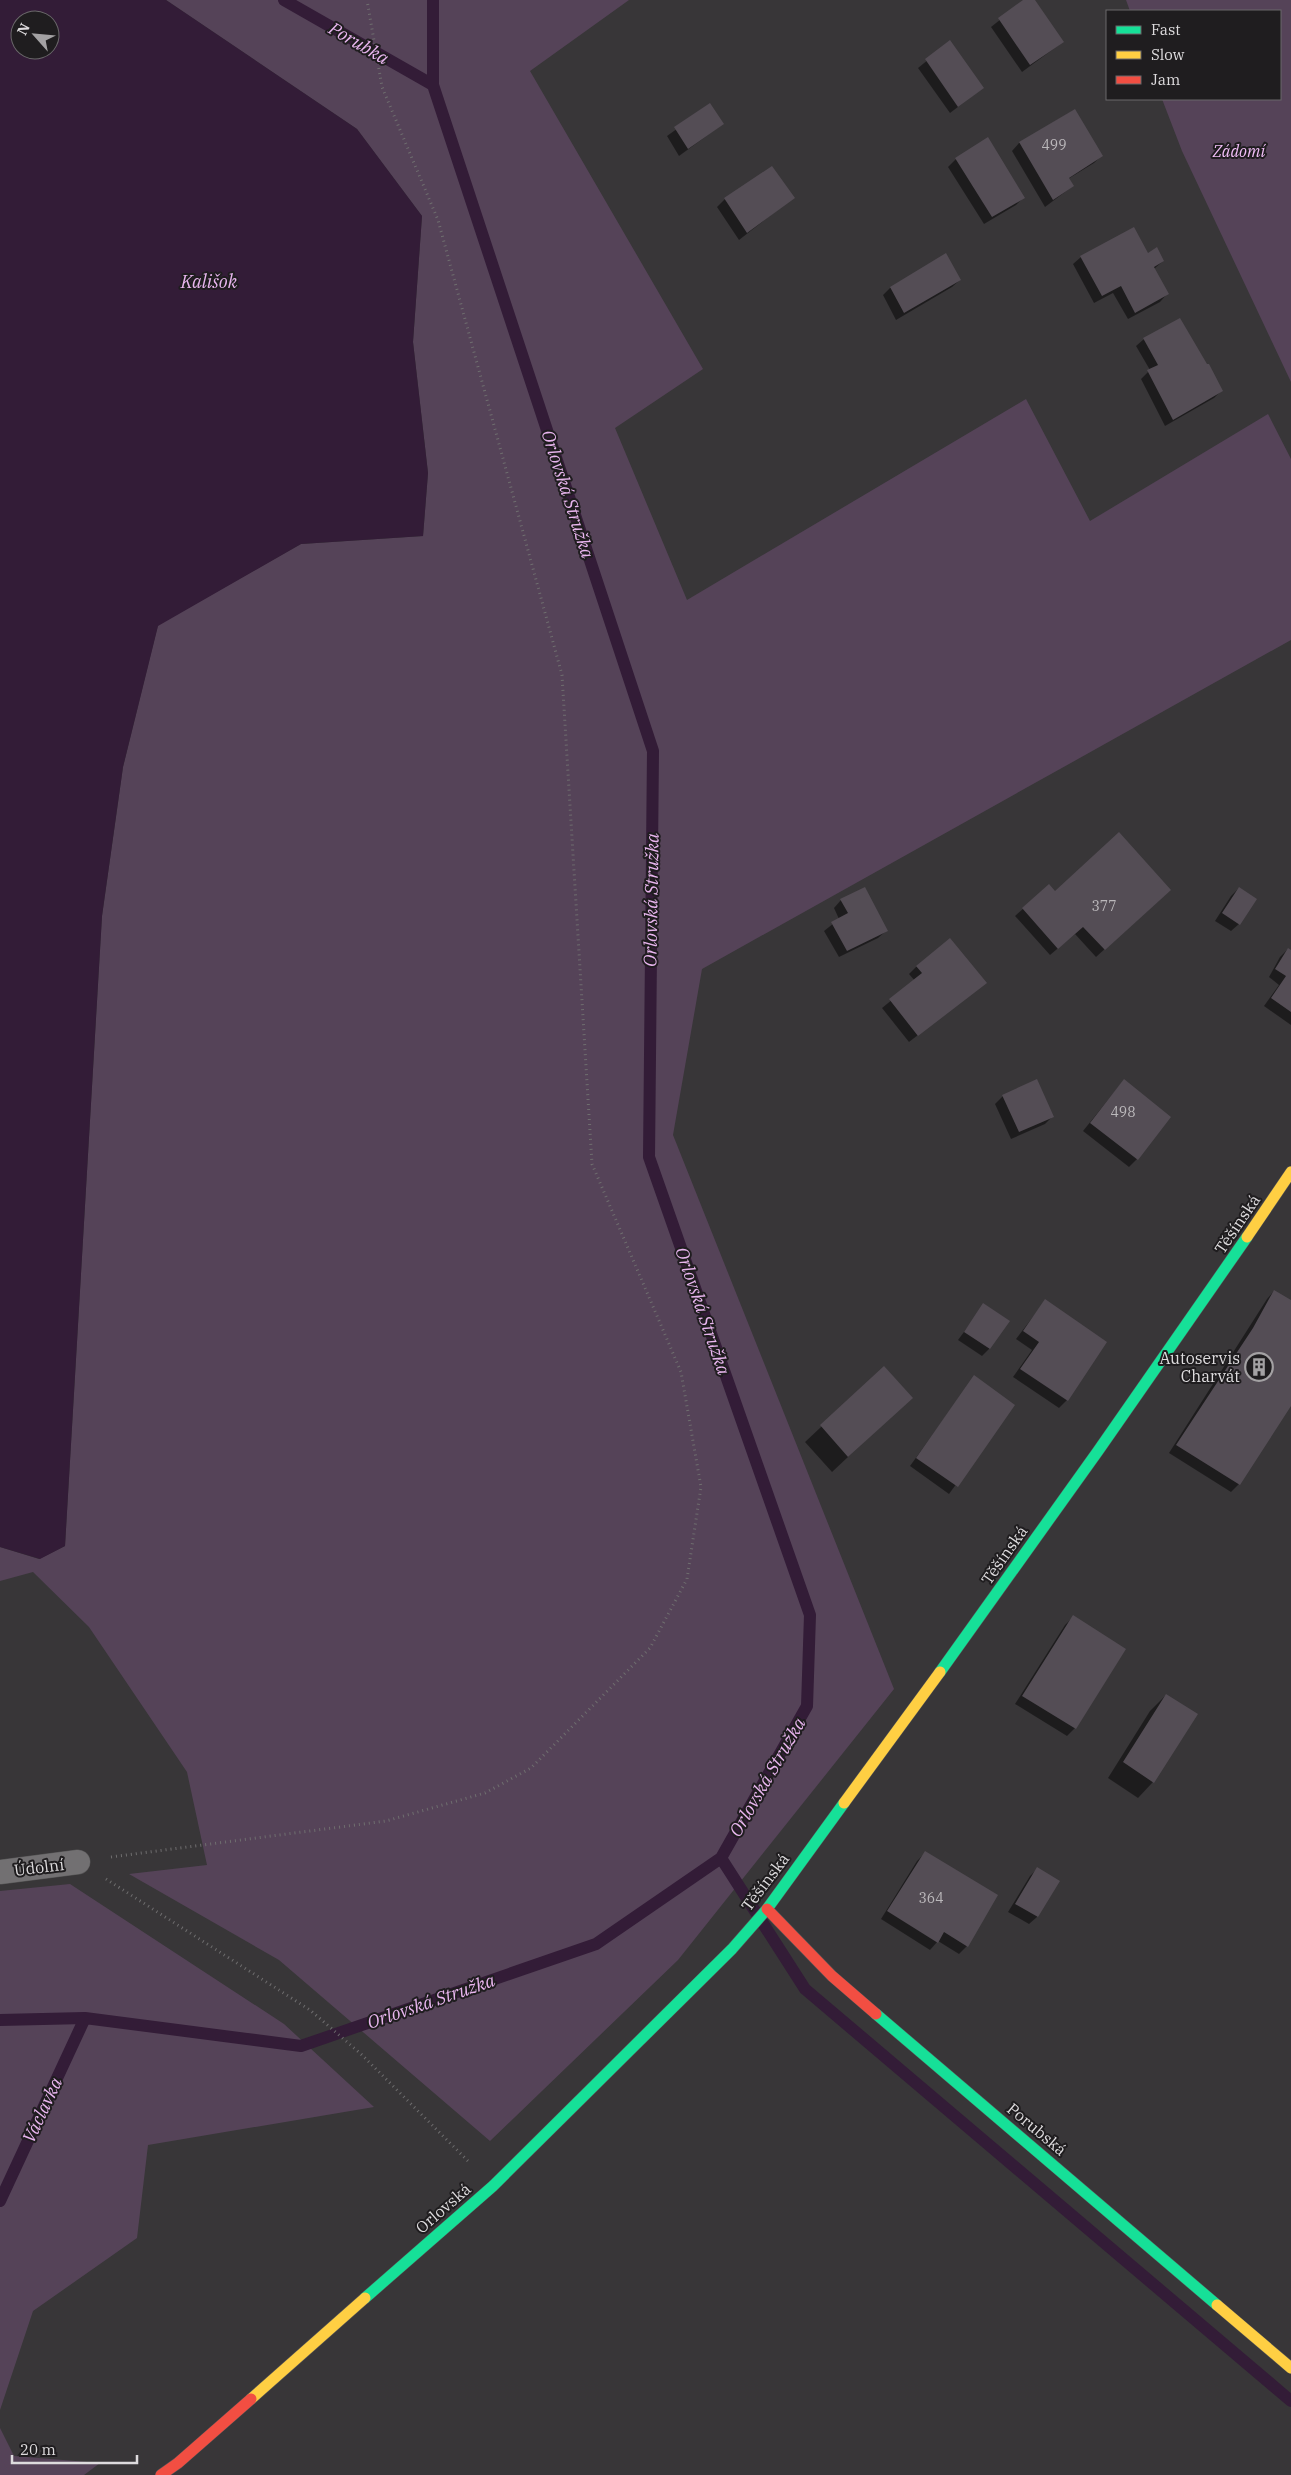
<svg xmlns="http://www.w3.org/2000/svg" width="1291" height="2475" font-family="'IBM Plex Serif',serif">
	<rect width="100%" height="100%" fill="#383638"/>
	<path fill="#554358" d="M 166,0 L 629,0 L 530,71 L 703,369 L 615,428 L 687,600 L 1026,399 L 1090,521 L 1268,414 L 1291,459 L 1291,640 L 702,969 L 673,1135 L 894,1689 L 678,1960 L 490,2141 L 279,1960 L 129,1874 L 207,1865 L 187,1772 L 89,1627 L 33,1572 L 0,1581 L 0,1547 L 39,1559 L 65,1546 L 102,916 L 123,767 L 158,625 L 301,544 L 423,536 L 428,473 L 413,342 L 422,216 L 357,129 Z
		M 1126,0 L 1291,0 L 1291,382 L 1182,151 L 1162,99 L 1280,99 L 1280,11 L 1130,11 Z
		M 70,1884 L 284,2024 L 374,2107 L 148,2145 L 137,2238 L 33,2311 L 0,2410 L 0,1891 Z
		M 0,2428 L 14,2456 L 100,2463 L 84,2475 L 0,2475 Z"/>
	<path fill="#331c37" fill-rule="evenodd" d="M 0,0 L 166,0 L 357,129 L 422,216 L 413,342 L 428,473 L 423,536 L 301,544 L 158,626 L 123,767 L 102,916 L 65,1546 L 40,1559 L 0,1547 ZM 20,20 L 50,20 L 50,50 L 20,50 Z"/>
	<path fill="#0007" d="M 1025,0 L 1033,0 L 1063,42 L 1022,72 L 991,27 Z
		M 950,42 L 983,88 L 950,113 L 918,68 Z
		M 710,105 L 723,124 L 679,156 L 667,136 Z
		M 1074,110 L 1101,156 L 1094,163 L 1068,179 L 1073,186 L 1045,207 L 1012,151 L 1019,143 Z
		M 956,159 L 1023,198 L 1016,205 L 984,224 L 948,167 Z
		M 793,198 L 739,240 L 717,207 L 725,199 Z
		M 1148,255 L 1163,261 L 1154,269 L 1167,294 L 1160,302 L 1128,319 L 1113,293 L 1094,303 L 1073,264 L 1081,257 Z
		M 960,280 L 952,287 L 896,320 L 883,295 L 890,288 Z
		M 1144,339 L 1221,391 L 1214,398 L 1165,426 L 1141,379 L 1150,370 L 1136,346 Z
		M 1049,886 L 1054,893 L 1162,897 L 1096,957 L 1075,934 L 1050,955 L 1015,916 Z
		M 1239,888 L 1239,924 L 1231,931 L 1215,921 L 1231,896 Z
		M 841,900 L 886,931 L 878,938 L 839,957 L 824,931 L 839,919 L 834,908 Z
		M 1288,949 L 1291,951 L 1291,1025 L 1264,1006 L 1279,985 L 1269,977 L 1280,957 Z
		M 917,966 L 985,983 L 909,1042 L 882,1008 L 915,981 L 909,974 Z
		M 1124,1080 L 1137,1159 L 1129,1167 L 1083,1131 Z
		M 1003,1096 L 1053,1116 L 1045,1124 L 1011,1139 L 995,1104 Z
		M 1274,1291 L 1291,1301 L 1291,1404 L 1239,1484 L 1231,1492 L 1169,1453 L 1267,1299 Z
		M 1045,1301 L 1106,1342 L 1067,1400 L 1059,1408 L 1013,1377 L 1032,1350 L 1016,1339 Z
		M 984,1305 L 990,1348 L 982,1356 L 958,1340 Z
		M 884,1368 L 911,1398 L 832,1472 L 805,1442 Z
		M 974,1377 L 1014,1405 L 949,1494 L 910,1466 Z
		M 1073,1617 L 1075,1728 L 1067,1736 L 1015,1704 L 1065,1625 Z
		M 1166,1695 L 1153,1782 L 1138,1798 L 1108,1778 L 1150,1711 Z
		M 925,1853 L 967,1946 L 959,1954 L 938,1941 L 930,1950 L 881,1919 L 917,1861 Z
		M 1037,1869 L 1058,1881 L 1037,1917 L 1029,1924 L 1008,1912 L 1030,1876 Z"/>
	<g fill="none" stroke-linecap="round" stroke-linejoin="round">
		<path stroke="#331c37" stroke-width="12" d="M 284,0 L 433,85
			M 721,1858 L 805,1989 L 1291,2401
			M 0,2020 L 85,2018 L 301,2046 L 596,1944 L 721,1858 L 807,1706 L 810,1615 L 649,1157 L 653,751 L 433,85 L 433,0
			M 0,2201 L 85,2018"/>
	</g>
	<path fill="#544d55" d="M 1023,0 L 1035,0 L 1064,42 L 1030,65 L 998,18 Z
		M 950,40 L 984,88 L 958,107 L 925,59 Z
		M 710,103 L 724,124 L 688,149 L 674,127 Z
		M 1075,109 L 1103,156 L 1069,178 L 1074,186 L 1053,200 L 1019,142 Z
		M 988,137 L 1025,198 L 992,217 L 955,158 Z
		M 772,166 L 795,198 L 747,233 L 724,198 Z
		M 1134,227 L 1148,253 L 1157,247 L 1164,261 L 1154,267 L 1169,294 L 1135,313 L 1121,286 L 1102,296 L 1080,256 Z
		M 946,253 L 961,280 L 904,313 L 890,287 Z
		M 1180,318 L 1207,364 L 1209,364 L 1223,391 L 1173,420 L 1147,370 L 1158,365 L 1143,338 Z
		M 1119,832 L 1171,890 L 1105,950 L 1083,927 L 1058,949 L 1022,908 L 1049,884 L 1055,891 Z
		M 865,887 L 888,931 L 847,951 L 831,922 L 848,913 L 840,899 Z
		M 1239,887 L 1257,899 L 1240,925 L 1222,913 Z
		M 950,938 L 987,983 L 918,1036 L 889,999 L 922,973 L 916,966 Z
		M 1288,948 L 1291,950 L 1291,1012 L 1271,998 L 1286,976 L 1275,969 Z
		M 1037,1079 L 1054,1117 L 1019,1132 L 1002,1095 Z
		M 1124,1079 L 1171,1117 L 1138,1160 L 1090,1123 Z
		M 1274,1290 L 1291,1300 L 1291,1406 L 1240,1485 L 1176,1445 L 1253,1328 Z
		M 1045,1299 L 1107,1342 L 1068,1401 L 1020,1369 L 1039,1342 L 1023,1331 Z
		M 983,1303 L 1010,1321 L 990,1349 L 964,1332 Z
		M 884,1366 L 913,1398 L 848,1457 L 820,1425 Z
		M 974,1375 L 1015,1405 L 958,1487 L 916,1458 Z
		M 1073,1615 L 1126,1649 L 1076,1729 L 1022,1696 Z
		M 1166,1694 L 1198,1714 L 1154,1783 L 1123,1762 Z
		M 925,1851 L 998,1895 L 968,1947 L 944,1932 L 938,1943 L 887,1911 Z
		M 1037,1867 L 1060,1881 L 1038,1917 L 1015,1904 Z"/>
	<g fill="none" stroke-linecap="round" stroke-linejoin="round">
		<defs>
			<path id="lane" d="M 0,1872 L 78,1862"/>
			<path id="fast" d="M 940,1672 L 1098,1451 L 1247,1237
				M 876,2014 L 1217,2305
				M 365,2298 L 493,2186 L 732,1949 L 767,1909 L 844,1803"/>
			<path id="slow" d="M 1247,1237 L 1291,1172
				M 844,1803 L 940,1672
				M 1217,2305 L 1291,2368
				M 251,2399 L 365,2298"/>
			<path id="jam" d="M 767,1909 L 832,1976 L 876,2014
				M 161,2475 L 178,2463 L 251,2399"/>
		</defs>
		<use href="#lane" stroke="#555455" stroke-width="25"/>
		<use href="#fast" stroke="#555455" stroke-width="12"/>
		<use href="#slow" stroke="#555455" stroke-width="12"/>
		<use href="#jam" stroke="#555455" stroke-width="12"/>
		<path stroke="#6f6e6f" stroke-width="3" stroke-dasharray="1 4" stroke-linecap="butt" d="M 111,1857 L 386,1821 L 485,1793 L 531,1768 L 650,1648 L 687,1579 L 701,1487 L 681,1372 L 592,1164 L 562,675 L 438,220 L 382,87 L 367,0
			M 106,1879 L 310,2010 L 361,2054 L 468,2161"/>
		<use href="#lane" stroke="#727072" stroke-width="24"/>
		<use href="#fast" stroke="#16e098" stroke-width="11"/>
		<use href="#slow" stroke="#ffcf43" stroke-width="11"/>
		<use href="#jam" stroke="#f24e42" stroke-width="11"/>
	</g>
	<defs>
		<symbol id="building-ring" viewBox="-11 -11 22 22"><circle r="9.5" fill="#1f1d1f" stroke="#a3a1a3" stroke-width="1.5"/><path d="M-4-6H4V6H1V3H-1V6H-4ZM-2.5-4.3h1.7v1.8h-1.7ZM.8-4.3h1.7v1.8H.8ZM-2.5-1h1.7V.8h-1.7ZM.8-1h1.7V.8H.8Z" fill="#a3a1a3"/></symbol>
	</defs>
	<g fill-rule="evenodd">
		<use href="#building-ring" x="1243" y="1351" width="32" height="32"/>
	</g>
	<g text-anchor="middle" dominant-baseline="central" stroke-width="4" stroke-linejoin="round" paint-order="stroke">
		<g font-size="14" fill="#bbb8bb">
			<text x="1054" y="145">499</text>
			<text x="1104" y="906">377</text>
			<text x="1123" y="1112">498</text>
			<text x="931" y="1898">364</text>
		</g>
		<g font-size="16" font-style="italic" fill="#f1bef7" stroke="#1f1d1f">
			<text x="1239" y="151">Zádomí</text>
		</g>
		<g font-size="16" fill="#dddbdd" stroke="#1f1d1f">
			<text transform="translate(1237 1224) rotate(-56)">Těšínská</text>
			<text transform="translate(1004 1555) rotate(-55)">Těšínská</text>
			<text transform="translate(39 1867) rotate(-7)">Údolní</text>
			<text transform="translate(765 1882) rotate(-53)">Těšínská</text>
			<text transform="translate(1037 2129) rotate(40)">Porubská</text>
			<text transform="translate(443 2208) rotate(-41)">Orlovská</text>
		</g>
		<g font-size="16" fill="#dddbdd" stroke="#1f1d1f" text-anchor="end">
			<text x="1240" y="1358">Autoservis<tspan x="1240" dy="18">Charvát</tspan></text>
		</g>
		<g font-size="18" font-style="italic" fill="#e8b5ee" stroke="#1f1d1f">
			<text transform="translate(359 43) rotate(30)">Porubka</text>
			<text x="209" y="281">Kališok</text>
			<text transform="translate(568 494) rotate(72)">Orlovská Stružka</text>
			<text transform="translate(651 900) rotate(-89)">Orlovská Stružka</text>
			<text transform="translate(703 1311) rotate(71)">Orlovská Stružka</text>
			<text transform="translate(767 1777) rotate(-60)">Orlovská Stružka</text>
			<text transform="translate(431 2001) rotate(-19)">Orlovská Stružka</text>
			<text transform="translate(42 2110) rotate(-65)">Václavka</text>
		</g>
	</g>
	<rect x="1106" y="10" width="175" height="90" fill="#1f1d1f" stroke="#6b696b"/>
	<rect x="1116" y="26" width="25" height="8" fill="#16e098" stroke="#6b696b"/>
	<text x="1151" y="35" font-size="15" fill="#dddbdd">Fast</text>
	<rect x="1116" y="51" width="25" height="8" fill="#ffcf43" stroke="#6b696b"/>
	<text x="1151" y="60" font-size="15" fill="#dddbdd">Slow</text>
	<rect x="1116" y="76" width="25" height="8" fill="#f24e42" stroke="#6b696b"/>
	<text x="1151" y="85" font-size="15" fill="#dddbdd">Jam</text>
	<g transform="translate(35 35) rotate(297)"><circle r="24" fill="#1f1d1f" stroke="#6b696b"/>
	<path d="M0-4L9 19L0 12L-9 19Z" fill="#a3a1a3"/>
	<text y="-8" font-size="14" font-weight="bold" text-anchor="middle" fill="#dddbdd">N</text>
	</g>
	<path d="M12 2455v8h125v-8" fill="none" stroke="#dddbdd" stroke-width="2.5"/>
	<text x="20" y="2455" font-size="15" fill="#dddbdd" stroke="#1f1d1f" stroke-width="4" paint-order="stroke">20 m</text>
</svg>
